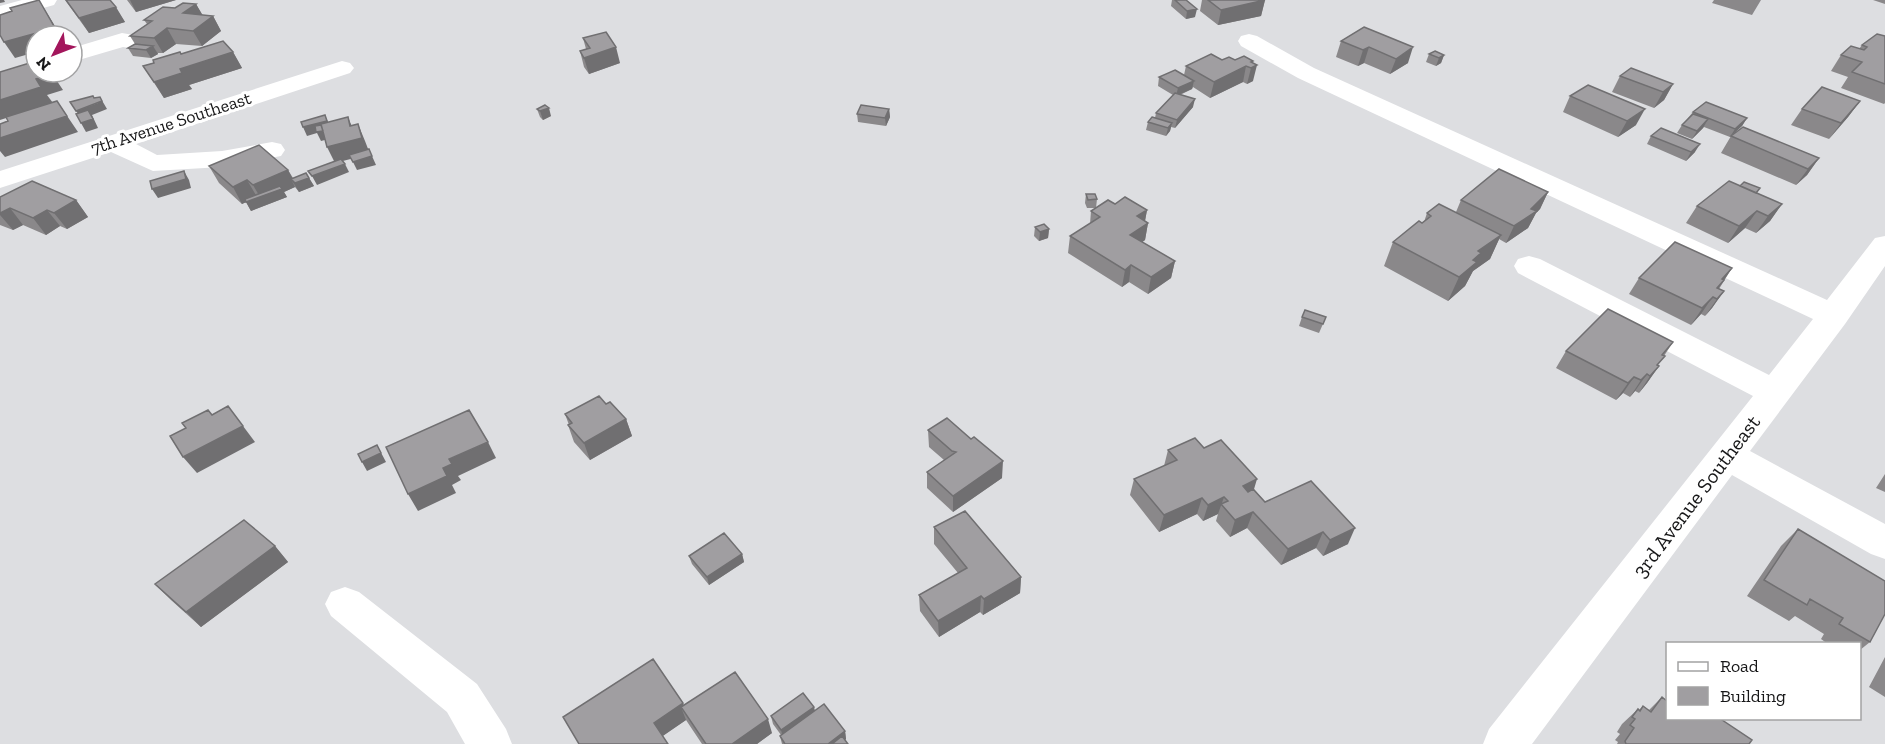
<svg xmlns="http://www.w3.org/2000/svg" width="1885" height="744" font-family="'Zilla Slab',serif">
	<rect width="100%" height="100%" fill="#dddee1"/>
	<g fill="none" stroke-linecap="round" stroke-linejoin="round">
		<path fill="#fff" fill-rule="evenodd" d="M 22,0 L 57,0 L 54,5 L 0,20 L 0,6 Z
			M 122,33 L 145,37 L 148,42 L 145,47 L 137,49 L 123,47 L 72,62 L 72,48 Z
			M 1249,34 L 1257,36 L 1314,68 L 1827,300 L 1875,238 L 1885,236 L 1885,266 L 1845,324 L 1750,451 L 1885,524 L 1885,559 L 1871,554 L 1732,475 L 1532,744 L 1483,744 L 1489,729 L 1753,396 L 1518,273 L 1514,266 L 1518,259 L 1529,256 L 1540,259 L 1769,375 L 1813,319 L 1298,78 L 1241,46 L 1238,41 L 1241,36 Z
			M 342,61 L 350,63 L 354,68 L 350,73 L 136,144 L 157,155 L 222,151 L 272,142 L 281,144 L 285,150 L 281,156 L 222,167 L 153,171 L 111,152 L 0,188 L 0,171 Z
			M 345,587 L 359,592 L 477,684 L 506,729 L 512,744 L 465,744 L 447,712 L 331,616 L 325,604 L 331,592 Z"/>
	</g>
	<path fill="#8a888a" d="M 65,0 L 110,0 L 125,22 L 89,33 Z
		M 127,0 L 176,0 L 136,12 Z
		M 1172,0 L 1186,0 L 1195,17 L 1186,19 L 1171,6 Z
		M 1202,0 L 1265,0 L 1261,16 L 1218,25 L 1200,11 Z
		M 1714,0 L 1761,0 L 1752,15 L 1712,3 Z
		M 1873,0 L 1885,0 L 1885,4 Z
		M 196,4 L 202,15 L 213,16 L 221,31 L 202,46 L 176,44 L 163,53 L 158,53 L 158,54 L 151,58 L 133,56 L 128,48 L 135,44 L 130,36 L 147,24 L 144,20 L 175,8 Z
		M 1364,27 L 1408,63 L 1390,74 L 1364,63 L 1358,66 L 1336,57 L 1341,41 Z
		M 1885,36 L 1885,103 L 1884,104 L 1841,88 L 1848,77 L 1831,71 L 1841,55 L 1859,49 L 1862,45 Z
		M 583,38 L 620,63 L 589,74 L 584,67 L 580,51 L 586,49 Z
		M 233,52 L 242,68 L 189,85 L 192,89 L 164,98 L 143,66 L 181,54 Z
		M 1429,54 L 1444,55 L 1441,63 L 1436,66 L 1426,62 Z
		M 1222,60 L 1235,60 L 1253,63 L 1253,81 L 1247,84 L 1243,82 L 1210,98 L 1193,87 L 1192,89 L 1180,95 L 1193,107 L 1175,128 L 1171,127 L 1170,131 L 1166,136 L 1146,130 L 1148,122 L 1155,118 L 1156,113 L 1173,95 L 1158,86 L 1159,77 L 1184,75 L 1186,66 Z
		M 1620,76 L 1673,84 L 1664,100 L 1654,108 L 1612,92 Z
		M 1570,96 L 1636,125 L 1618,137 L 1563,112 Z
		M 1860,101 L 1848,117 L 1829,139 L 1791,125 L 1802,109 Z
		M 537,109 L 551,116 L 543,120 L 540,117 Z
		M 889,109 L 890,117 L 886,126 L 858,122 L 857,114 Z
		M 1693,112 L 1747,118 L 1742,126 L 1730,137 L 1704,127 L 1692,139 L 1677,133 L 1682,125 Z
		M 1651,136 L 1695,152 L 1686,161 L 1647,144 Z
		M 1731,136 L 1819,158 L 1807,175 L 1796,185 L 1721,153 Z
		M 209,166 L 288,170 L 293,178 L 309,178 L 314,186 L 299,192 L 295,187 L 284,192 L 287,197 L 251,211 L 246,202 L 242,204 L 219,183 Z
		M 1548,192 L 1540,209 L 1536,213 L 1528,228 L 1506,243 L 1499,239 L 1490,259 L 1473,271 L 1465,286 L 1448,301 L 1384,266 L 1393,242 L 1424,222 L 1427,213 L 1456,212 L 1461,200 Z
		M 1756,193 L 1782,204 L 1770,221 L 1756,233 L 1745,228 L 1728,243 L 1686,223 L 1697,206 Z
		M 1086,194 L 1097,199 L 1096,208 L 1087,208 L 1085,203 Z
		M 0,197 L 76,200 L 88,217 L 67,229 L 60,226 L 46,235 L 23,225 L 13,230 L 0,225 Z
		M 1115,204 L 1147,210 L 1145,221 L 1148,223 L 1145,240 L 1142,242 L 1175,261 L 1171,278 L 1148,294 L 1129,282 L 1122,287 L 1068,253 L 1070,236 L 1090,224 L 1091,211 Z
		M 1035,227 L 1049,229 L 1048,238 L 1039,241 L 1034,236 Z
		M 1732,268 L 1719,289 L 1724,291 L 1712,308 L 1705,316 L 1701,314 L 1691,325 L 1629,294 L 1639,278 Z
		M 1302,317 L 1326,317 L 1319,333 L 1299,326 Z
		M 1673,342 L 1664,356 L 1658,365 L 1659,366 L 1647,383 L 1639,393 L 1635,391 L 1630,397 L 1623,393 L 1616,400 L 1556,368 L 1566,351 Z
		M 606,404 L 626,419 L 632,436 L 590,460 L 574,442 L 568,425 L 569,425 L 565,414 Z
		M 928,430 L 1002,478 L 953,512 L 927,488 L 927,472 L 944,460 L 929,447 Z
		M 1204,448 L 1254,489 L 1265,502 L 1348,544 L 1323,556 L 1316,548 L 1281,565 L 1247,528 L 1230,537 L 1216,521 L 1218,514 L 1203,521 L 1197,514 L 1159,532 L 1130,495 L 1134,479 L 1164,466 L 1168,450 Z
		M 1885,474 L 1885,492 L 1876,488 Z
		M 934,527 L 1021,577 L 1020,593 L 983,615 L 980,612 L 939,637 L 920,611 L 919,595 L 958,573 L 934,544 Z
		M 1798,529 L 1870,642 L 1860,650 L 1860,644 L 1828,644 L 1821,639 L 1824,634 L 1795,616 L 1789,621 L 1747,596 L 1781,546 Z
		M 275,546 L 288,562 L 201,627 L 171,600 L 155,584 Z
		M 742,554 L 744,562 L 709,585 L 692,564 L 689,556 Z
		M 1885,657 L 1885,697 L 1869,687 Z
		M 1662,697 L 1668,718 L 1749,744 L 1617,744 L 1618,742 L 1615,740 L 1620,734 L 1617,732 L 1622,724 L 1638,709 L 1639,710 L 1643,706 L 1649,710 Z
		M 684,705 L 772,733 L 757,744 L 702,744 L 686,720 L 662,736 L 578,744 Z
		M 814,707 L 815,711 L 845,731 L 846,739 L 845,740 L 848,744 L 782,744 L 780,736 L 781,735 L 773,724 L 771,716 Z"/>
	<path fill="#706f71" d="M 0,0 L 4,0 L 5,2 L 0,3 Z
		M 39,0 L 61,36 L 36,36 L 36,52 L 15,58 L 4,42 Z
		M 130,0 L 176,0 L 136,12 Z
		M 1265,0 L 1261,16 L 1218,25 L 1221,10 Z
		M 196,4 L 205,19 L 183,13 Z
		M 116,7 L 125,22 L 89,33 L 79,18 Z
		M 1197,9 L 1195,17 L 1186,19 L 1187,11 Z
		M 213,16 L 221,31 L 202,46 L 193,31 Z
		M 167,28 L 176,44 L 163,53 L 154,38 Z
		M 153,46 L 158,54 L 151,58 L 146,50 Z
		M 616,47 L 620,63 L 589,74 L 584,58 Z
		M 1369,47 L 1364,63 L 1358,66 L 1363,50 Z
		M 1413,47 L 1408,63 L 1390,74 L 1396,59 Z
		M 233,52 L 242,68 L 189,85 L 192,89 L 164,98 L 154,82 L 180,69 Z
		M 1444,55 L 1441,63 L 1436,66 L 1439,58 Z
		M 1253,61 L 1251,68 L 1257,65 L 1253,81 L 1247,84 L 1251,68 L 1251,62 Z
		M 1246,66 L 1243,82 L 1210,98 L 1214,82 Z
		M 51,72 L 63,90 L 47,95 L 53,103 L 0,120 L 0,100 L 36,79 Z
		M 1194,81 L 1192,89 L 1176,96 L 1178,88 Z
		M 1673,84 L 1664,100 L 1654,108 L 1663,92 Z
		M 100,97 L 107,109 L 92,115 L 98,128 L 86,132 L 81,123 L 82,119 L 76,111 L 98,103 Z
		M 1195,99 L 1193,107 L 1175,128 L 1177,120 Z
		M 57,101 L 78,132 L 5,157 L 0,151 L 0,138 Z
		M 1860,101 L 1848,117 L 1829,139 L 1841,123 Z
		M 549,108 L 551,116 L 543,120 L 540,111 Z
		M 889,109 L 890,117 L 886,126 L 885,118 Z
		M 1645,109 L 1636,125 L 1618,137 L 1627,121 Z
		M 325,115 L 331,129 L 348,134 L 321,141 L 317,133 L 307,136 L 303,127 Z
		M 348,117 L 355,134 L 358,124 L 365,141 L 370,154 L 335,163 L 327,147 L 350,126 Z
		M 1747,118 L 1742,126 L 1730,137 L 1735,129 Z
		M 1708,119 L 1703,128 L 1692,139 L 1697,131 Z
		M 1172,123 L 1170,131 L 1166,136 L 1168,128 Z
		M 1700,144 L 1695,152 L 1686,161 L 1691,152 Z
		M 372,156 L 376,165 L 357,170 L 353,162 Z
		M 1819,158 L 1807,175 L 1796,185 L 1808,169 Z
		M 345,164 L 349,172 L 317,185 L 312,176 Z
		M 288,170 L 295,183 L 309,178 L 314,186 L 299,192 L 291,179 L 295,187 L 284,192 L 287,197 L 251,211 L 246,202 L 260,197 L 253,185 Z
		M 184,171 L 189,180 L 191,188 L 158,198 L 152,189 Z
		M 247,180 L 257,197 L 242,204 L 233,187 Z
		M 1548,192 L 1540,209 L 1536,213 L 1528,228 L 1506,243 L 1514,226 Z
		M 76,200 L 88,217 L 67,229 L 54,213 Z
		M 1782,204 L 1770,221 L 1756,233 L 1768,216 Z
		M 10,208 L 23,225 L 13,230 L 0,215 L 0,213 Z
		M 47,210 L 60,226 L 46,235 L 33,218 Z
		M 1147,210 L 1144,226 L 1148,223 L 1145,240 L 1128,252 L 1130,235 L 1137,216 Z
		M 1757,211 L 1745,228 L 1728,243 L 1739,226 Z
		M 1049,229 L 1048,238 L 1039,241 L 1040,232 Z
		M 1501,235 L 1490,259 L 1473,271 L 1465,286 L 1448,301 L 1459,277 L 1478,251 Z
		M 1175,261 L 1171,278 L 1148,294 L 1151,277 Z
		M 1131,265 L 1129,282 L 1122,287 L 1125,270 Z
		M 1732,268 L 1701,314 L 1691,325 L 1722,279 Z
		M 1724,291 L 1712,308 L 1705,316 L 1717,299 Z
		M 1659,366 L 1647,383 L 1639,393 L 1650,376 Z
		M 1647,374 L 1635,391 L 1630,397 L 1641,380 Z
		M 1634,377 L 1623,393 L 1616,400 L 1628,383 Z
		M 626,419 L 632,436 L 590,460 L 584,443 Z
		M 243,426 L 255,442 L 197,473 L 183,457 Z
		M 488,442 L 496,458 L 458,476 L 461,480 L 452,485 L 456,493 L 418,511 L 408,494 L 443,468 L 449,459 Z
		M 377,445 L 386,462 L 367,471 L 362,462 Z
		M 1003,461 L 1002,478 L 953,512 L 953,496 Z
		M 1257,479 L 1252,496 L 1243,486 Z
		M 1224,497 L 1218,514 L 1203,521 L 1208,505 Z
		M 1202,498 L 1197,514 L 1159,532 L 1164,515 Z
		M 1253,512 L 1247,528 L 1230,537 L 1235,520 Z
		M 1355,528 L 1348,544 L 1323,556 L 1330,540 Z
		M 1323,532 L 1316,548 L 1281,565 L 1288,549 Z
		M 275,546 L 288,562 L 201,627 L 186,612 Z
		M 742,554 L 744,562 L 709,585 L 707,577 Z
		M 1021,577 L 1020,593 L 983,615 L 984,599 Z
		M 981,596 L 980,612 L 939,637 L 938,621 Z
		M 683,703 L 689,718 L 681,707 L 686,720 L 660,738 L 654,723 Z
		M 814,707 L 815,715 L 783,738 L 781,730 Z
		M 768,719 L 772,733 L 757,744 L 732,744 Z
		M 845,731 L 846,739 L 839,744 L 828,744 Z"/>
	<path fill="#a09ea1" stroke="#706f71" stroke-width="1.5" d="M 39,0 L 55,28 L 4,42 L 0,35 L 0,15 L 12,11 L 10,8 Z
		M 66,0 L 110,0 L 116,7 L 79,18 Z
		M 1175,0 L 1186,0 L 1197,9 L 1187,11 Z
		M 1208,0 L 1265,0 L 1221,10 Z
		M 183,3 L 196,4 L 183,13 L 213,16 L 193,31 L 167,28 L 154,38 L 130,36 L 152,21 L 144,20 L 163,7 L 175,8 Z
		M 1364,27 L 1413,47 L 1396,59 L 1369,47 L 1363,50 L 1341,41 Z
		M 606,32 L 616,47 L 584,58 L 580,51 L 590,48 L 583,38 Z
		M 1877,34 L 1885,36 L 1885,84 L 1852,72 L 1862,62 L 1841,55 L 1851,46 L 1864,50 L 1867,47 L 1862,45 Z
		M 223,41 L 233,52 L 180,69 L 182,73 L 154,82 L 143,66 L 154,63 L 153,60 L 180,52 L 181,54 Z
		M 135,44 L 153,46 L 146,50 L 128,48 Z
		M 1435,51 L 1444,55 L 1439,58 L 1429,54 Z
		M 1211,54 L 1222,60 L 1229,57 L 1235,60 L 1244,56 L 1253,61 L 1251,62 L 1257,65 L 1251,68 L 1246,66 L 1214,82 L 1186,66 Z
		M 36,61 L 36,72 L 51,72 L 52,74 L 36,79 L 41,87 L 0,100 L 0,72 Z
		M 1631,68 L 1673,84 L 1663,92 L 1620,76 Z
		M 1175,70 L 1194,81 L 1178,88 L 1159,77 Z
		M 1588,85 L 1645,109 L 1627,121 L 1570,96 Z
		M 1822,87 L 1860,101 L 1841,123 L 1802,109 Z
		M 1175,93 L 1195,99 L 1177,120 L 1156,113 Z
		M 93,96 L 94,98 L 100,97 L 102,101 L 76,111 L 70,102 Z
		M 57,101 L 67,116 L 0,138 L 0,124 L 8,121 L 6,117 Z
		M 1706,102 L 1747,118 L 1735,129 L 1693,112 Z
		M 545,105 L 549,108 L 540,111 L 537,109 Z
		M 861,105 L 889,109 L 885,118 L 857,114 Z
		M 88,110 L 93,119 L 81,123 L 76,114 Z
		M 1693,114 L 1708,119 L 1697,131 L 1682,125 Z
		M 325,115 L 327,121 L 303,127 L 301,122 Z
		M 348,117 L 350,126 L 358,124 L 362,138 L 327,147 L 321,124 Z
		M 1152,117 L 1172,123 L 1168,128 L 1148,122 Z
		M 321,125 L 323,131 L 316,132 L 315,126 Z
		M 1743,127 L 1819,158 L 1808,169 L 1731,136 Z
		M 1661,128 L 1700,144 L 1691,152 L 1651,136 Z
		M 259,145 L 288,170 L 253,185 L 247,180 L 233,187 L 209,166 Z
		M 369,149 L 372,156 L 353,162 L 349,155 Z
		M 341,159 L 345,164 L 312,176 L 308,171 Z
		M 1499,169 L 1548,192 L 1531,209 L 1537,211 L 1514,226 L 1461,200 Z
		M 184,171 L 186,179 L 152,189 L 150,181 Z
		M 306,173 L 309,178 L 295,183 L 291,179 Z
		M 32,181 L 76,200 L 54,213 L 47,210 L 33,218 L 10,208 L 0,213 L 0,197 Z
		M 1729,181 L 1782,204 L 1768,216 L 1757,211 L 1739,226 L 1697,206 Z
		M 1744,182 L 1760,188 L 1756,193 L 1740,186 Z
		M 280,186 L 282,189 L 246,202 L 245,199 Z
		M 1086,194 L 1095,194 L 1097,199 L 1088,200 Z
		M 1125,197 L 1147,210 L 1137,216 L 1148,223 L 1130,235 L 1175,261 L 1151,277 L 1131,265 L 1125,270 L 1070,236 L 1100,217 L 1091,211 L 1108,200 L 1115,204 Z
		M 1439,204 L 1501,235 L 1478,251 L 1481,253 L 1473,260 L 1477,262 L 1459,277 L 1393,242 L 1419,221 L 1422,223 L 1431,216 L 1427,213 Z
		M 1044,224 L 1049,229 L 1040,232 L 1035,227 Z
		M 1675,242 L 1732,268 L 1722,279 L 1724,280 L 1717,288 L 1724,291 L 1717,299 L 1713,297 L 1702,308 L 1639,278 Z
		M 1608,309 L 1673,342 L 1662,355 L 1665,356 L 1657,365 L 1659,366 L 1650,376 L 1647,374 L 1641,380 L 1634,377 L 1628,383 L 1566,351 Z
		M 1305,310 L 1326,317 L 1323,324 L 1302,317 Z
		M 599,396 L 606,404 L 610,402 L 626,419 L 584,443 L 568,425 L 572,423 L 565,414 Z
		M 228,406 L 243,426 L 183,457 L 170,436 L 186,428 L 182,423 L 208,410 L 212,415 Z
		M 469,410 L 488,442 L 449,459 L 452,464 L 443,468 L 447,476 L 408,494 L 386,447 Z
		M 947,418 L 971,439 L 974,437 L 1003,461 L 953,496 L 927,472 L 956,452 L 952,451 L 928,430 Z
		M 1195,438 L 1204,448 L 1221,440 L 1257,479 L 1243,486 L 1248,492 L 1253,489 L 1265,502 L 1311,481 L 1355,528 L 1330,540 L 1323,532 L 1288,549 L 1253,512 L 1235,520 L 1221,504 L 1228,501 L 1224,497 L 1208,505 L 1202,498 L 1164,515 L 1134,479 L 1177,460 L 1168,450 Z
		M 377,445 L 381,453 L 362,462 L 358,454 Z
		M 965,511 L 1021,577 L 984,599 L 981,596 L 938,621 L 919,595 L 967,568 L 934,527 Z
		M 244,520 L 275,546 L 186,612 L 155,584 Z
		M 1798,529 L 1885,581 L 1885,614 L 1870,642 L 1839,624 L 1843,618 L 1810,599 L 1807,605 L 1764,580 Z
		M 724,533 L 742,554 L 707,577 L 689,556 Z
		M 653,659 L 683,703 L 654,723 L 668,744 L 579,744 L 563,717 Z
		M 735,672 L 768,719 L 732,744 L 706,744 L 681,707 Z
		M 803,693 L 814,707 L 781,730 L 771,716 Z
		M 1662,697 L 1668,702 L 1668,718 L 1719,718 L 1752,740 L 1749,744 L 1626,744 L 1625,741 L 1634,728 L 1630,725 L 1635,719 L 1632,717 L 1638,709 L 1640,711 L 1643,706 L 1651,712 Z
		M 824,704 L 845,731 L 828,744 L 785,744 L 780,736 Z
		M 842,736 L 848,744 L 832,744 Z"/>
	<g text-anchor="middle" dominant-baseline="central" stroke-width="6" stroke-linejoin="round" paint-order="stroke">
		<g font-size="18" fill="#171718" stroke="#fff">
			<text transform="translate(171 123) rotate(-18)">7th Avenue Southeast</text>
		</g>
		<g font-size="21" fill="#171718" stroke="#fff">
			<text transform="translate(1696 496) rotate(-53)">3rd Avenue Southeast</text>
		</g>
	</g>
	<rect x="1666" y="642" width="195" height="78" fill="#ffffff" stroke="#a2a2a3" stroke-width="1.5"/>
	<rect x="1678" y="662" width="30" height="9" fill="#ffffff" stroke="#a2a2a3" stroke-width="1.5"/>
	<text x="1720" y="672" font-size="18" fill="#171718">Road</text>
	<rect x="1678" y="687" width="30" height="18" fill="#a09ea1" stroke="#a2a2a3" stroke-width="1.5"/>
	<text x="1720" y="702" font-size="18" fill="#171718">Building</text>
	<g transform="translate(54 54) rotate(228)"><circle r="28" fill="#ffffff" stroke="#a2a2a3" stroke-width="1.5"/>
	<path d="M0-4.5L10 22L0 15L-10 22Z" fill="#a3165c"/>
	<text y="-9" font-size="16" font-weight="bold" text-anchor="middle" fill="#171718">N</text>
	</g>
</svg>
